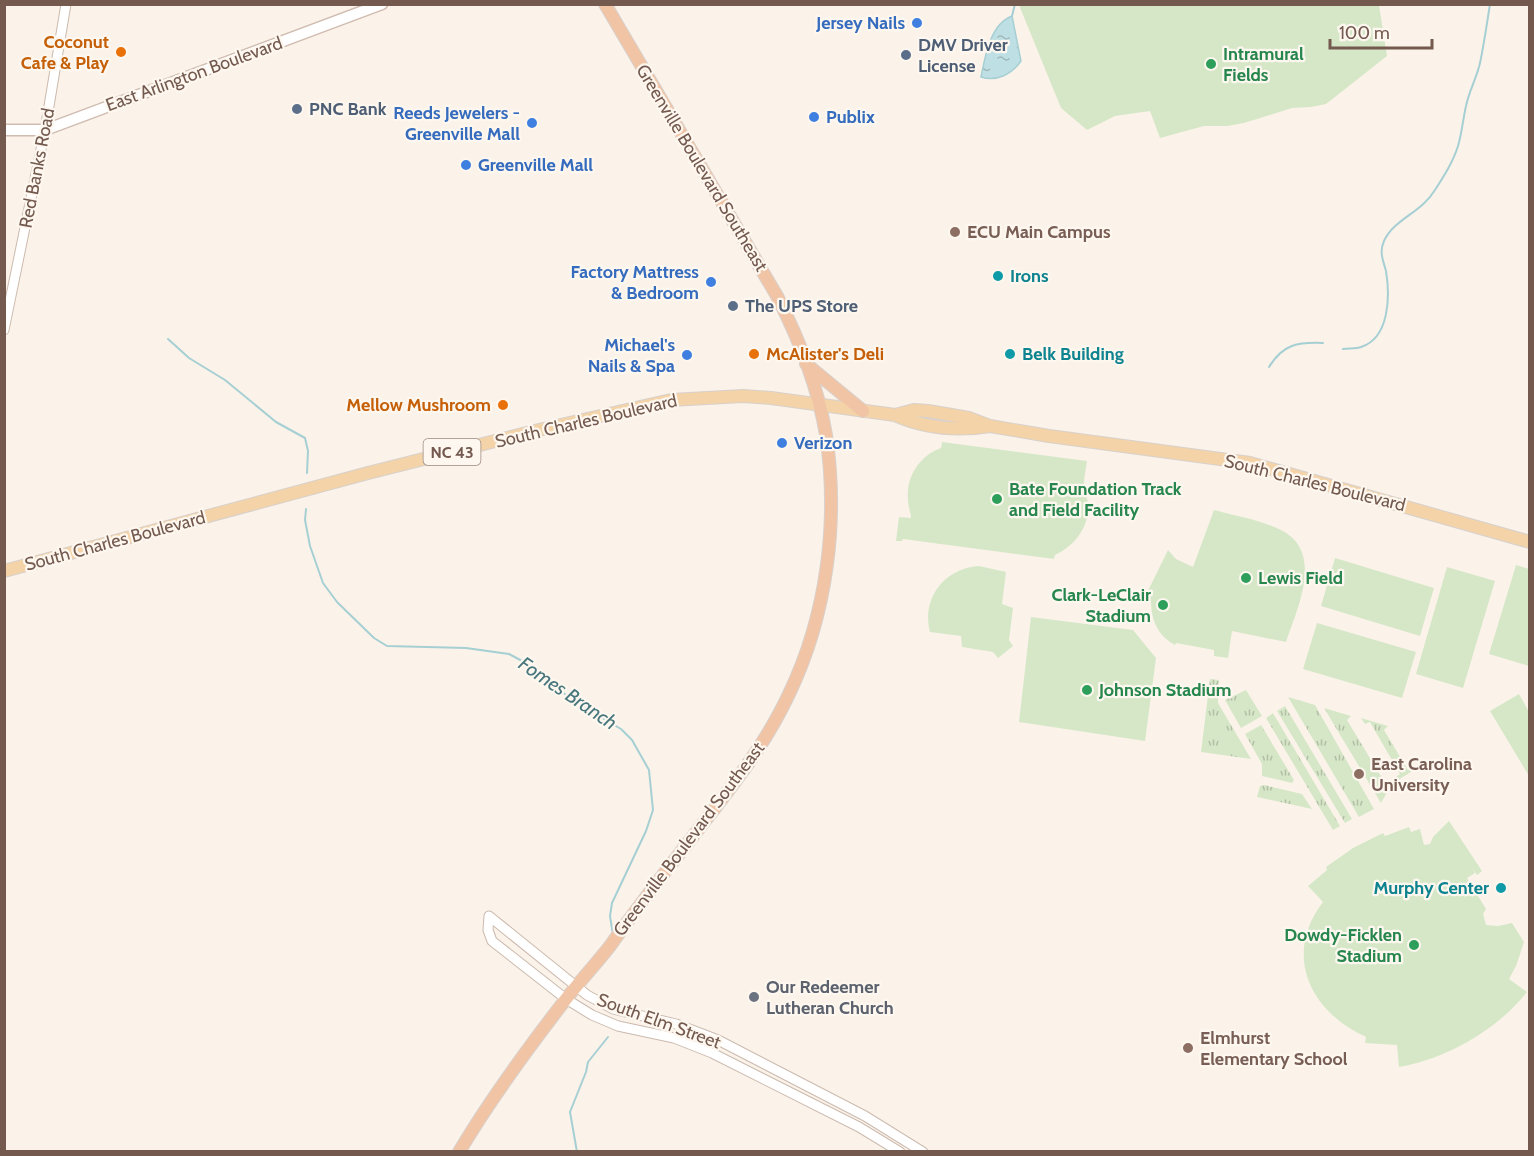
<svg xmlns="http://www.w3.org/2000/svg" width="1534" height="1156" font-family="Cabin,sans-serif">
	<defs>
		<pattern id="grass-tufts" width="24" height="20" patternUnits="userSpaceOnUse" patternTransform="scale(1.5)"><rect width="24" height="20" fill="#d6e7c8"/><path d="M3 7l-1-3M5 7V3M7 7l1-3M15 17l-1-3M17 17v-4M19 17l1-3" fill="none" stroke="#b2bea5"/></pattern>
		<pattern id="water-ripples" width="26" height="14" patternUnits="userSpaceOnUse" patternTransform="scale(1.5)"><rect width="26" height="14" fill="#bedfe3"/><path d="M2 4q2-2 4 0t4 0M15 11q2-2 4 0t4 0" fill="none" stroke="#9fb8ba"/></pattern>
	</defs>
	<rect width="100%" height="100%" fill="#fbf3e9"/>
	<path fill="url(#grass-tufts)" d="M 1210,679 L 1219,680 L 1218,703 L 1251,759 L 1201,752 Z
		M 1246,690 L 1262,716 L 1241,728 L 1225,700 Z
		M 1288,697 L 1315,705 L 1374,809 L 1359,817 Z
		M 1285,706 L 1352,819 L 1345,823 L 1277,711 Z
		M 1324,708 L 1351,716 L 1347,720 L 1385,783 L 1390,780 L 1392,784 L 1381,803 Z
		M 1273,713 L 1340,826 L 1333,830 L 1266,718 Z
		M 1361,718 L 1388,726 L 1384,730 L 1408,770 L 1413,768 L 1414,770 L 1398,780 L 1396,777 L 1400,774 L 1370,722 L 1365,724 Z
		M 1261,725 L 1294,780 L 1292,783 L 1262,776 L 1262,764 L 1245,734 Z
		M 1264,785 L 1302,794 L 1312,809 L 1257,797 L 1260,786 Z"/>
	<path fill="#d6e7c8" d="M 1019,5 L 1379,5 L 1387,56 L 1326,104 L 1311,107 L 1292,108 L 1244,123 L 1227,126 L 1204,126 L 1160,138 L 1150,111 L 1115,116 L 1087,130 L 1061,108 Z
		M 942,442 L 1087,461 C 1086,468 1084,477 1084,484 C 1084,490 1087,496 1088,503 C 1090,526 1075,546 1055,555 L 1054,559 L 903,539 L 902,541 L 896,541 L 899,517 L 911,518 C 911,512 908,507 908,500 C 906,477 919,456 941,448 Z
		M 1214,510 C 1236,516 1261,520 1281,530 C 1325,552 1297,609 1286,642 L 1232,631 L 1228,658 L 1214,656 L 1214,650 L 1176,643 L 1175,645 C 1158,636 1151,620 1151,601 L 1144,599 L 1168,550 L 1176,559 L 1193,567 Z
		M 1335,558 L 1434,588 L 1420,636 L 1321,606 Z
		M 1516,565 L 1529,569 L 1529,666 L 1489,654 Z
		M 979,566 L 1006,572 L 1002,604 L 1013,608 L 1009,640 L 1013,646 L 998,658 L 993,652 L 962,647 L 961,636 L 930,632 C 921,598 945,568 979,566 Z
		M 1447,567 L 1495,581 L 1463,688 L 1416,674 Z
		M 1031,617 L 1133,630 L 1156,658 L 1145,741 L 1019,722 Z
		M 1317,623 L 1416,652 L 1402,698 L 1303,669 Z
		M 1519,694 L 1529,712 L 1529,776 L 1490,711 Z
		M 1449,821 L 1482,871 L 1477,875 L 1472,867 L 1475,873 L 1467,878 L 1486,909 L 1483,914 L 1486,925 L 1498,926 L 1512,923 L 1524,942 L 1516,966 L 1509,979 L 1527,992 C 1497,1030 1446,1059 1399,1067 L 1397,1045 L 1365,1043 L 1366,1037 C 1309,1011 1283,954 1323,902 L 1308,886 L 1327,870 L 1326,867 L 1353,848 L 1383,833 L 1385,836 L 1409,827 L 1411,832 L 1420,829 L 1424,845 L 1430,844 L 1433,837 Z"/>
	<path fill="url(#water-ripples)" stroke="#a6cfd4" stroke-width="1.5" d="M 1012,16 L 1021,61 C 1012,74 997,82 981,77 C 985,57 990,24 1012,16 Z"/>
	<g fill="none" stroke-linecap="round" stroke-linejoin="round">
		<path stroke="#a6cfd4" stroke-width="2" d="M 1012,16 L 1015,4
			M 168,339 L 189,358 L 225,380 L 276,422 L 305,438 L 308,451 L 307,473
			M 1343,349 C 1349,348 1356,349 1361,347 C 1390,338 1390,295 1386,271 C 1383,260 1379,252 1384,241 C 1394,219 1421,213 1435,190 C 1444,176 1453,162 1458,146 C 1462,133 1463,119 1466,106 C 1469,91 1477,77 1480,63 C 1484,44 1487,23 1490,4
			M 1269,367 C 1283,344 1298,342 1323,343
			M 306,509 L 305,520 L 310,546 L 323,583 L 337,602 L 374,638 L 387,646 L 466,648 L 509,654 L 539,670 L 556,687 L 575,702 L 621,729 L 632,740 L 649,770 L 653,810 L 646,831 L 612,903 L 610,916 L 613,935
			M 577,1152 L 570,1112 L 586,1072 L 588,1062 L 608,1037"/>
		<defs>
			<path id="tertiary" d="M 4,330 L 45,130 L 66,4
				M 489,916 L 587,995 L 613,1009 L 676,1024 L 718,1040 L 865,1116 L 923,1152
				M 489,916 L 488,930 L 492,941 L 566,999 L 592,1015 L 618,1026 L 674,1038 L 712,1053 L 859,1127 L 900,1152"/>
			<path id="secondary" d="M 4,130 L 45,130 L 382,4"/>
			<path id="primary" d="M 895,415 L 914,410 L 928,411 L 969,418 L 990,426 L 1049,436 L 1250,463 L 1530,542
				M 4,571 L 368,473 L 539,430 L 671,400 L 743,396 L 771,398 L 895,415 C 924,428 958,431 990,426"/>
			<path id="trunk" d="M 806,364 L 863,411
				M 459,1152 C 491,1098 528,1048 566,999 C 580,981 596,964 610,946 C 635,911 661,877 687,844 C 724,796 763,750 789,694 C 827,615 839,521 826,435 C 818,387 799,339 777,296 L 605,4"/>
		</defs>
		<use href="#tertiary" stroke="#ccbaaf" stroke-width="11"/>
		<use href="#secondary" stroke="#d0bcb0" stroke-width="13"/>
		<use href="#primary" stroke="#d8d1cd" stroke-width="14"/>
		<use href="#trunk" stroke="#d8d1cd" stroke-width="14"/>
		<use href="#tertiary" stroke="#fff" stroke-width="9"/>
		<use href="#secondary" stroke="#fff" stroke-width="10"/>
		<use href="#primary" stroke="#f3d3a7" stroke-width="12"/>
		<use href="#trunk" stroke="#f1c4a6" stroke-width="12"/>
	</g>
	<g fill="#3f7fe0" stroke="#fdf7ef" stroke-width="2">
		<circle cx="917" cy="23" r="6"/>
		<circle cx="814" cy="117" r="6"/>
		<circle cx="532" cy="123" r="6"/>
		<circle cx="466" cy="165" r="6"/>
		<circle cx="711" cy="282" r="6"/>
		<circle cx="687" cy="355" r="6"/>
		<circle cx="782" cy="443" r="6"/>
	</g>
	<g fill="#e8710a" stroke="#fdf7ef" stroke-width="2">
		<circle cx="121" cy="52" r="6"/>
		<circle cx="754" cy="354" r="6"/>
		<circle cx="503" cy="405" r="6"/>
	</g>
	<g fill="#5c6f8a" stroke="#fdf7ef" stroke-width="2">
		<circle cx="906" cy="55" r="6"/>
		<circle cx="297" cy="109" r="6"/>
		<circle cx="733" cy="306" r="6"/>
	</g>
	<g fill="#2e9e5b" stroke="#fdf7ef" stroke-width="2">
		<circle cx="1211" cy="64" r="6"/>
		<circle cx="997" cy="499" r="6"/>
		<circle cx="1246" cy="578" r="6"/>
		<circle cx="1163" cy="605" r="6"/>
		<circle cx="1087" cy="690" r="6"/>
		<circle cx="1414" cy="945" r="6"/>
	</g>
	<g fill="#8d6e63" stroke="#fdf7ef" stroke-width="2">
		<circle cx="955" cy="232" r="6"/>
		<circle cx="1359" cy="774" r="6"/>
		<circle cx="1188" cy="1048" r="6"/>
	</g>
	<g fill="#0f9aa8" stroke="#fdf7ef" stroke-width="2">
		<circle cx="998" cy="276" r="6"/>
		<circle cx="1010" cy="354" r="6"/>
		<circle cx="1501" cy="888" r="6"/>
	</g>
	<circle fill="#6b7280" stroke="#fdf7ef" stroke-width="2" cx="754" cy="997" r="6"/>
	<g text-anchor="middle" dominant-baseline="central" stroke-width="4.5" stroke-linejoin="round" paint-order="stroke">
		<rect fill="#fdf7ef" stroke="#9c887e" stroke-width="1.5" x="423.5" y="439" width="57" height="26" rx="4.5"/>
		<g font-size="16" font-weight="bold" fill="#73594e">
			<text x="452" y="452">NC 43</text>
		</g>
		<g font-size="18" font-weight="bold" fill="#366cbe" stroke="#fdf7ef" text-anchor="end">
			<text x="905" y="23">Jersey Nails</text>
			<text x="520" y="113">Reeds Jewelers -<tspan x="520" dy="21">Greenville Mall</tspan></text>
			<text x="826" y="117" text-anchor="start">Publix</text>
			<text x="478" y="165" text-anchor="start">Greenville Mall</text>
			<text x="699" y="272">Factory Mattress<tspan x="699" dy="21">&amp; Bedroom</tspan></text>
			<text x="675" y="345">Michael's<tspan x="675" dy="21">Nails &amp; Spa</tspan></text>
			<text x="794" y="443" text-anchor="start">Verizon</text>
		</g>
		<g font-size="18" font-weight="bold" fill="#c56008" stroke="#fdf7ef" text-anchor="end">
			<text x="109" y="42">Coconut<tspan x="109" dy="21">Cafe &amp; Play</tspan></text>
			<text x="766" y="354" text-anchor="start">McAlister's Deli</text>
			<text x="491" y="405">Mellow Mushroom</text>
		</g>
		<g font-size="18" font-weight="bold" fill="#4e5e75" stroke="#fdf7ef" text-anchor="start">
			<text x="918" y="45">DMV Driver<tspan x="918" dy="21">License</tspan></text>
			<text x="309" y="109">PNC Bank</text>
			<text x="745" y="306">The UPS Store</text>
		</g>
		<g font-size="18" font-weight="bold" fill="#27864d" stroke="#fdf7ef" text-anchor="start">
			<text x="1223" y="54">Intramural<tspan x="1223" dy="21">Fields</tspan></text>
			<text x="1009" y="489">Bate Foundation Track<tspan x="1009" dy="21">and Field Facility</tspan></text>
			<text x="1258" y="578">Lewis Field</text>
			<text x="1151" y="595" text-anchor="end">Clark-LeClair<tspan x="1151" dy="21">Stadium</tspan></text>
			<text x="1099" y="690">Johnson Stadium</text>
			<text x="1402" y="935" text-anchor="end">Dowdy-Ficklen<tspan x="1402" dy="21">Stadium</tspan></text>
		</g>
		<g font-size="18" fill="#73594e" stroke="#fdf7ef">
			<text transform="translate(194 74) rotate(-20)">East Arlington Boulevard</text>
			<text transform="translate(37 168) rotate(-79)">Red Banks Road</text>
			<text transform="translate(702 168) rotate(59)">Greenville Boulevard Southeast</text>
			<text transform="translate(586 421) rotate(-13)">South Charles Boulevard</text>
			<text transform="translate(1315 483) rotate(14)">South Charles Boulevard</text>
			<text transform="translate(115 541) rotate(-15)">South Charles Boulevard</text>
			<text transform="translate(689 839) rotate(-53)">Greenville Boulevard Southeast</text>
			<text transform="translate(659 1021) rotate(20)">South Elm Street</text>
		</g>
		<g font-size="18" font-weight="bold" fill="#785e54" stroke="#fdf7ef" text-anchor="start">
			<text x="967" y="232">ECU Main Campus</text>
			<text x="1371" y="764">East Carolina<tspan x="1371" dy="21">University</tspan></text>
			<text x="1200" y="1038">Elmhurst<tspan x="1200" dy="21">Elementary School</tspan></text>
		</g>
		<g font-size="18" font-weight="bold" fill="#0d838f" stroke="#fdf7ef" text-anchor="start">
			<text x="1010" y="276">Irons</text>
			<text x="1022" y="354">Belk Building</text>
			<text x="1489" y="888" text-anchor="end">Murphy Center</text>
		</g>
		<g font-size="18" font-weight="bold" fill="#5b616d" stroke="#fdf7ef" text-anchor="start">
			<text x="766" y="987">Our Redeemer<tspan x="766" dy="21">Lutheran Church</tspan></text>
		</g>
		<g font-size="20" font-style="italic" fill="#47777d" stroke="#fdf7ef">
			<text transform="translate(568 693) rotate(34)">Fomes Branch</text>
		</g>
	</g>
	<rect width="1534" height="1156" fill="none" stroke="#73594e" stroke-width="12"/>
	<path d="M1330 39v9h102v-9" fill="none" stroke="#73594e" stroke-width="3"/>
	<text x="1339" y="39" font-size="18" fill="#73594e" stroke="#fdf7ef" stroke-width="4.5" paint-order="stroke">100 m</text>
</svg>
